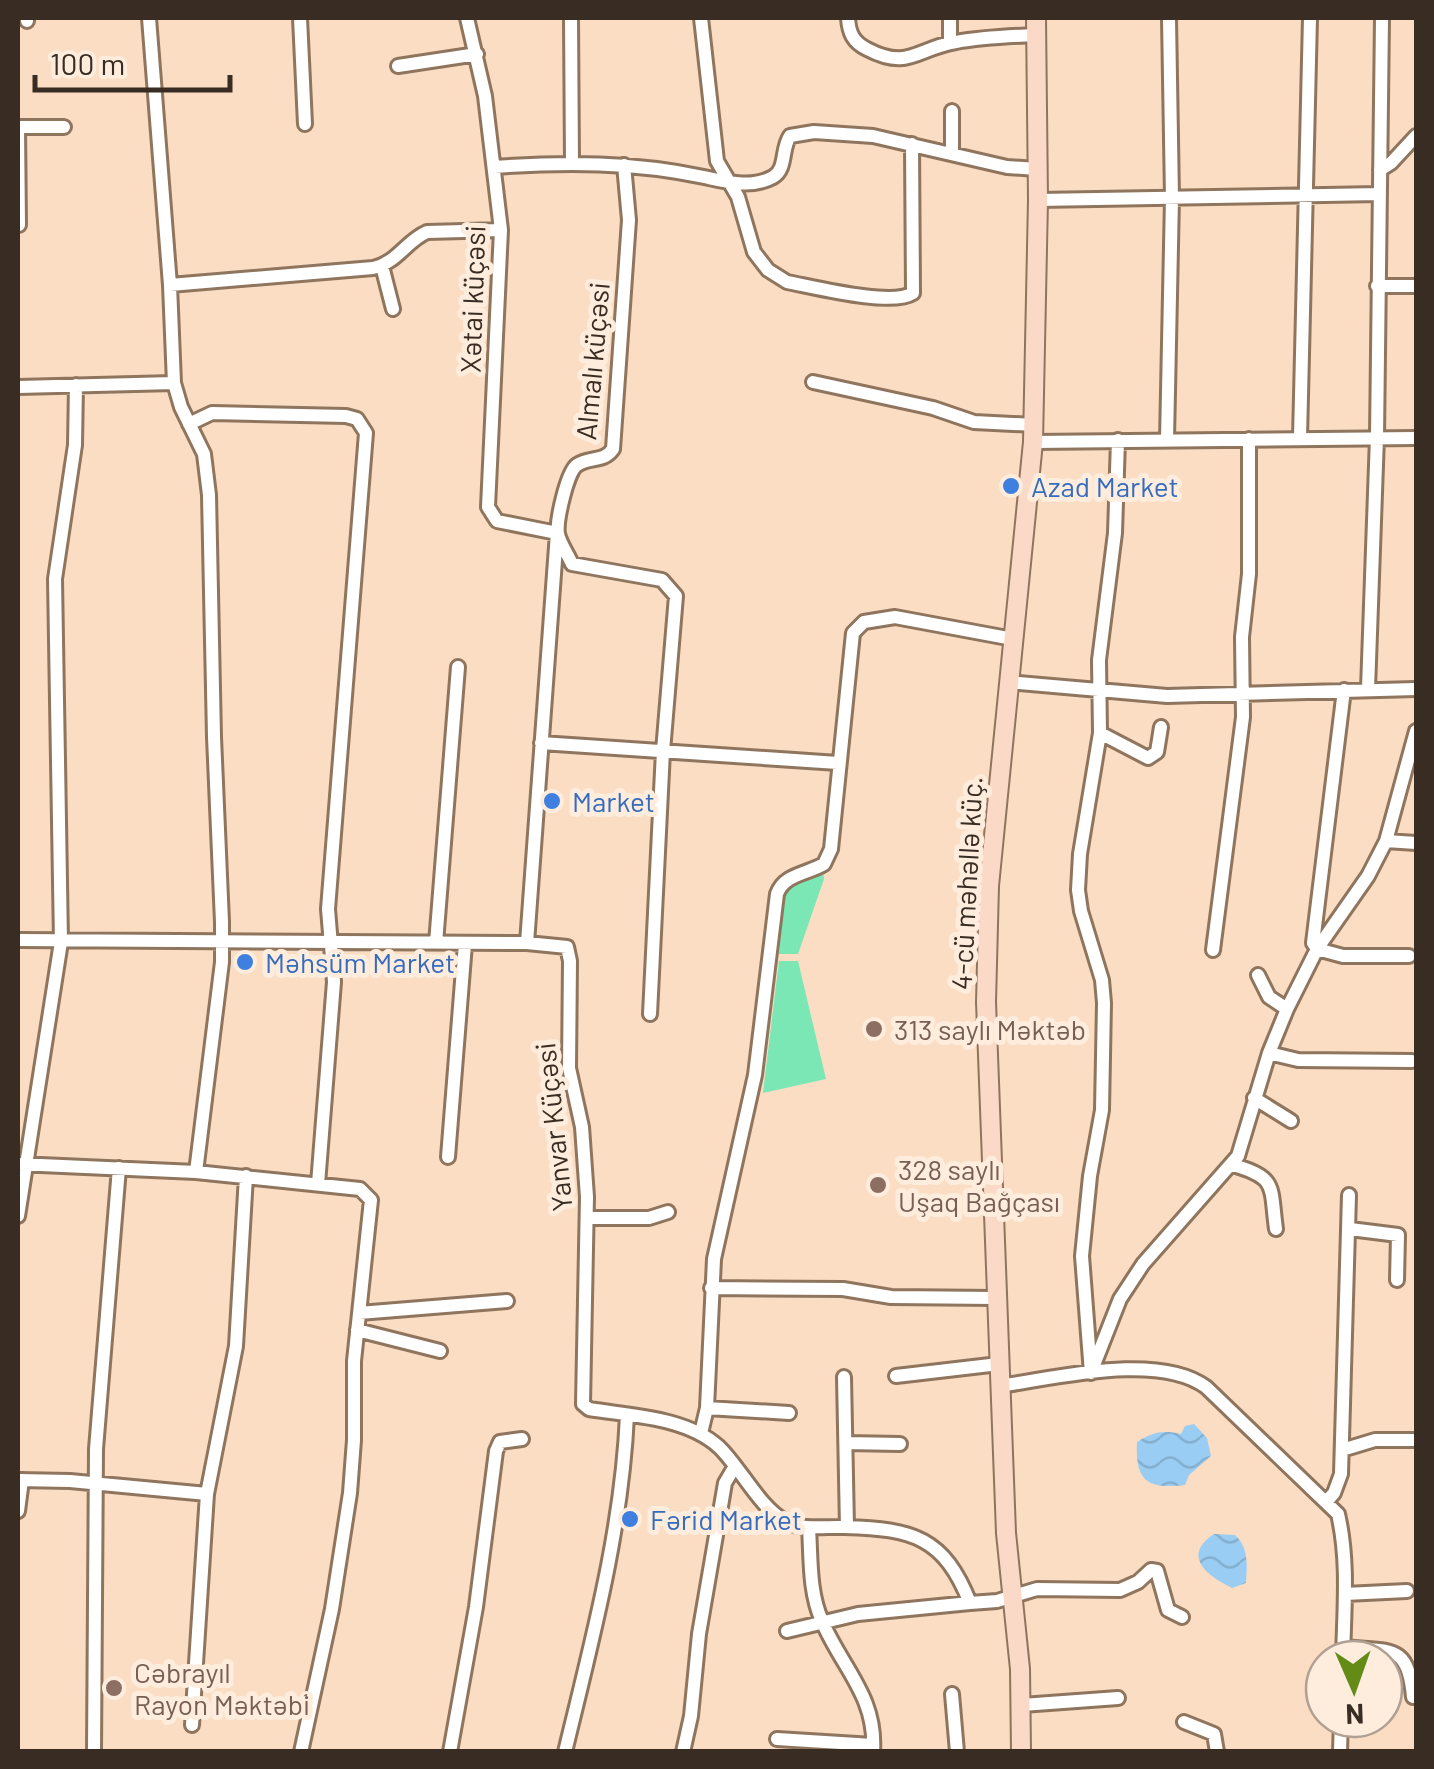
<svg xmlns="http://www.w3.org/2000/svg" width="1434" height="1769" font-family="Barlow,sans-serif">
	<defs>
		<pattern id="water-waves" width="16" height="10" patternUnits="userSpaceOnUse" patternTransform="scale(2.5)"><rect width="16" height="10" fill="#99cdf3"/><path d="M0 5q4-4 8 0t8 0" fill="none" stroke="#85b0d0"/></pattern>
	</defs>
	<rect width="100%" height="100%" fill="#faddc3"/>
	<path fill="#7ae7b5" d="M 823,872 L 824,879 L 798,954 L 779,954 L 785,888 Z
		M 779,961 L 798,961 L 826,1079 L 763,1093 Z"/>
	<path fill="url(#water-waves)" d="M 1194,1424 L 1207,1438 L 1211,1456 L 1189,1475 L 1185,1485 C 1148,1489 1135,1482 1137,1442 C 1153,1432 1163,1430 1181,1434 L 1185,1426 Z
		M 1214,1534 L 1235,1535 C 1249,1548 1247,1565 1246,1583 L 1232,1588 C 1207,1576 1181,1556 1214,1534 Z"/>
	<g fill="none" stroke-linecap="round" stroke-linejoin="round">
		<defs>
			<path id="street" d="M 27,18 L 27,21
				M 149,18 L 170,285 L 174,383 L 181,407 L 204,454 L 209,495 L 214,737 L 222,922 L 222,962 L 196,1172
				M 300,18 L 305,124
				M 467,18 L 485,96 L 501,230 L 488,507 L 497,521 L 557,533 L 527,943
				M 571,18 L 572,163
				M 701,18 L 717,161 L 738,197 L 754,252 L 768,270 L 787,282 C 814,287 892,307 913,293 L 912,144
				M 848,18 C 849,33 853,42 867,49 C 909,71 917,48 956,42 C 983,37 1009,36 1036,35
				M 950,42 L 950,18
				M 398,66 L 477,54
				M 952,111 L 952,152
				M 18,127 L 19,225
				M 18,127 L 64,127
				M 624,165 L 629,220 L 613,449 C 603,463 590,456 577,465 C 567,472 556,521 558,534 C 560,543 568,555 572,564 L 662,580 L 676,596 L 663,751 L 650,1014
				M 494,167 C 565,162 634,162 704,177 C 727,182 751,189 773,177 C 787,169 781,149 790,136 L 814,132 L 873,136 L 1007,167 L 1037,169
				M 1380,170 L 1391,163 L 1416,136
				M 1038,200 L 1379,194
				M 382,266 L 393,309
				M 170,285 L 373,268 C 397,263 406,241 427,232 L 501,230
				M 1377,286 L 1416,286
				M 813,382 L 933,408 L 974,422 L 1034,425
				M 18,387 L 174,383
				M 189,424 L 212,413 L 346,416 L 357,419 L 366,433 L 328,909 L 334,982 L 318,1184
				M 1300,438 L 1310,18
				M 1167,440 L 1172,198 L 1169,18
				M 1033,442 L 1416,438
				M 1008,682 L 1167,696 L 1416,689
				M 1368,689 L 1377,437 L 1382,18
				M 1344,690 L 1313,943 L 1317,949 L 1343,956 L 1409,956
				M 1100,733 L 1148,758 L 1157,752 L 1161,727
				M 541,743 L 838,763
				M 1386,841 L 1416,843
				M 18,940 L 527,943 L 567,947 L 570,961 L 569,1068 L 582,1127 L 587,1197 L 583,1404 L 589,1409 C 631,1416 686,1417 719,1447 C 740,1467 760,1508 785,1521 C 804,1531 825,1526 845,1527 C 913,1529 944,1537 970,1603 L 997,1601 L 1037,1589 L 1120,1590 L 1138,1582 L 1151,1570 L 1157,1571 L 1168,1610 L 1182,1617
				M 436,943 L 458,667
				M 1213,950 L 1243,717 L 1242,637 L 1249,574 L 1249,439
				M 1258,975 L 1269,997 L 1287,1009
				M 1269,1053 L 1298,1060 L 1412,1061
				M 1254,1098 L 1291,1121
				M 448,1157 L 465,944
				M 18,1164 L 196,1172 L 360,1189 L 371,1200 L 354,1361 L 354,1440 L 350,1493 L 332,1609 L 301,1752
				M 1233,1165 C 1278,1178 1270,1186 1276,1229
				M 18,1216 L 61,942 L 55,579 L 75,445 L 76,385
				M 587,1218 L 649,1218 L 668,1212
				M 1350,1229 L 1398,1235 L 1397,1280
				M 711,1288 L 843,1289 L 891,1297 L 995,1298
				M 359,1313 L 507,1301
				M 357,1330 L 440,1351
				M 1092,1370 L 1120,1299 L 1143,1264 L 1238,1156 L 1269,1053 L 1287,1009 L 1317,949 L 1368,876 L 1386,841 L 1416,731
				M 1091,1373 L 1082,1256 L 1090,1176 L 1102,1110 L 1104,1003 L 1102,980 L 1081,911 L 1078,890 L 1080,854 L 1100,733 L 1099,660 L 1115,533 L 1118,440
				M 896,1376 L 999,1364
				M 844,1377 L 847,1527
				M 999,1386 C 1056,1378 1158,1352 1206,1387 L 1338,1514 C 1349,1561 1344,1610 1343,1659
				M 707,1408 L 789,1413
				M 701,1433 L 707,1408 L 714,1259 L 755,1075 L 777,894 C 784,874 807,874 824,864 L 831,849 L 853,633 L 864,622 L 895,617 L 1013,639
				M 846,1443 L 900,1444
				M 1342,1450 L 1375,1440 L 1416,1440
				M 18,1480 L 70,1481 L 207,1494
				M 1327,1501 L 1334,1493 L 1341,1474 L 1349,1195
				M 18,1511 L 22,1480
				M 809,1528 C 811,1559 809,1592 822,1621 C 842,1668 877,1697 873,1752
				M 1345,1594 L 1407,1591
				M 787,1631 L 858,1614 L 970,1603
				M 1343,1647 C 1390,1652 1408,1642 1413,1697
				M 952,1694 L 957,1752
				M 1022,1705 L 1118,1698
				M 1184,1722 L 1214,1734 L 1217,1752
				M 192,1725 L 207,1494 L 236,1346 L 246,1176
				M 777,1739 L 873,1745
				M 94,1752 L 96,1449 L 119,1168
				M 450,1752 L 476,1607 L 496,1451 L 500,1442 L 522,1439
				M 565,1752 C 592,1640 622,1530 627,1415
				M 683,1752 L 691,1716 L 699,1634 L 725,1483 L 735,1466
				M 1340,1752 L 1341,1719"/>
			<path id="secondary" d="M 1021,1752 L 1020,1669 L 1006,1533 L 986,1002 L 989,886 L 1033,442 L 1038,200 L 1036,18"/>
		</defs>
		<use href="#street" stroke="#8f755d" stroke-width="18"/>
		<use href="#secondary" stroke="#8f755d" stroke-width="22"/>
		<use href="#street" stroke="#fff" stroke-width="12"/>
		<use href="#secondary" stroke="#fbd9c7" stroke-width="18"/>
	</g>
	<g fill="#3f7fe0" stroke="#feecdd" stroke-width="4">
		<circle cx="1011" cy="486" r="10"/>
		<circle cx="552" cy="801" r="10"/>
		<circle cx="245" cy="962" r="10"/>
		<circle cx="630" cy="1519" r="10"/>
	</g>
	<g fill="#8d6e63" stroke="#feecdd" stroke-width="4">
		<circle cx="874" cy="1029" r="10"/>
		<circle cx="878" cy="1185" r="10"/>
		<circle cx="114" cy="1688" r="10"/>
	</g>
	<g text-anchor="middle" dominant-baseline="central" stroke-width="10" stroke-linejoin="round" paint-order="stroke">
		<g font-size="28" fill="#392d23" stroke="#feecdd">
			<text transform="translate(472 299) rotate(-88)">Xətai küçəsi</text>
			<text transform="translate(592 361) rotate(-85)">Almalı küçəsi</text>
			<text transform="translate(966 883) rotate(-87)">4-cü məhəllə küç.</text>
			<text transform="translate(553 1127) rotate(-96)">Yanvar Küçəsi</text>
		</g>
		<g font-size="28" fill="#366cbe" stroke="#feecdd" text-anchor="start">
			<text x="1031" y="486">Azad Market</text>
			<text x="572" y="801">Market</text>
			<text x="265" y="962">Məhsüm Market</text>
			<text x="650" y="1519">Fərid Market</text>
		</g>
		<g font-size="28" fill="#785e54" stroke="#feecdd" text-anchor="start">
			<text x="894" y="1029">313 saylı Məktəb</text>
			<text x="898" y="1169">328 saylı<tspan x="898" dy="32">Uşaq Bağçası</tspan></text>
			<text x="134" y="1672">Cəbrayıl<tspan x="134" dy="32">Rayon Məktəbi</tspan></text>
		</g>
	</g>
	<rect width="1434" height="1769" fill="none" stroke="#392d23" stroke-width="40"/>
	<g transform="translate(1354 1689) rotate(178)"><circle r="48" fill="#feecdd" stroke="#afa093" stroke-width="2.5"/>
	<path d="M0-8L18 38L0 25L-18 38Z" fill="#648b16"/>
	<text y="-15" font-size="28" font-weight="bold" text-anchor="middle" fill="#392d23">N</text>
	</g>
	<path d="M35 75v15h195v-15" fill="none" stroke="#392d23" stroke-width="5"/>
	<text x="50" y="75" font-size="30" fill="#392d23" stroke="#feecdd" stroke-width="8" paint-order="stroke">100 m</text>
</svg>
